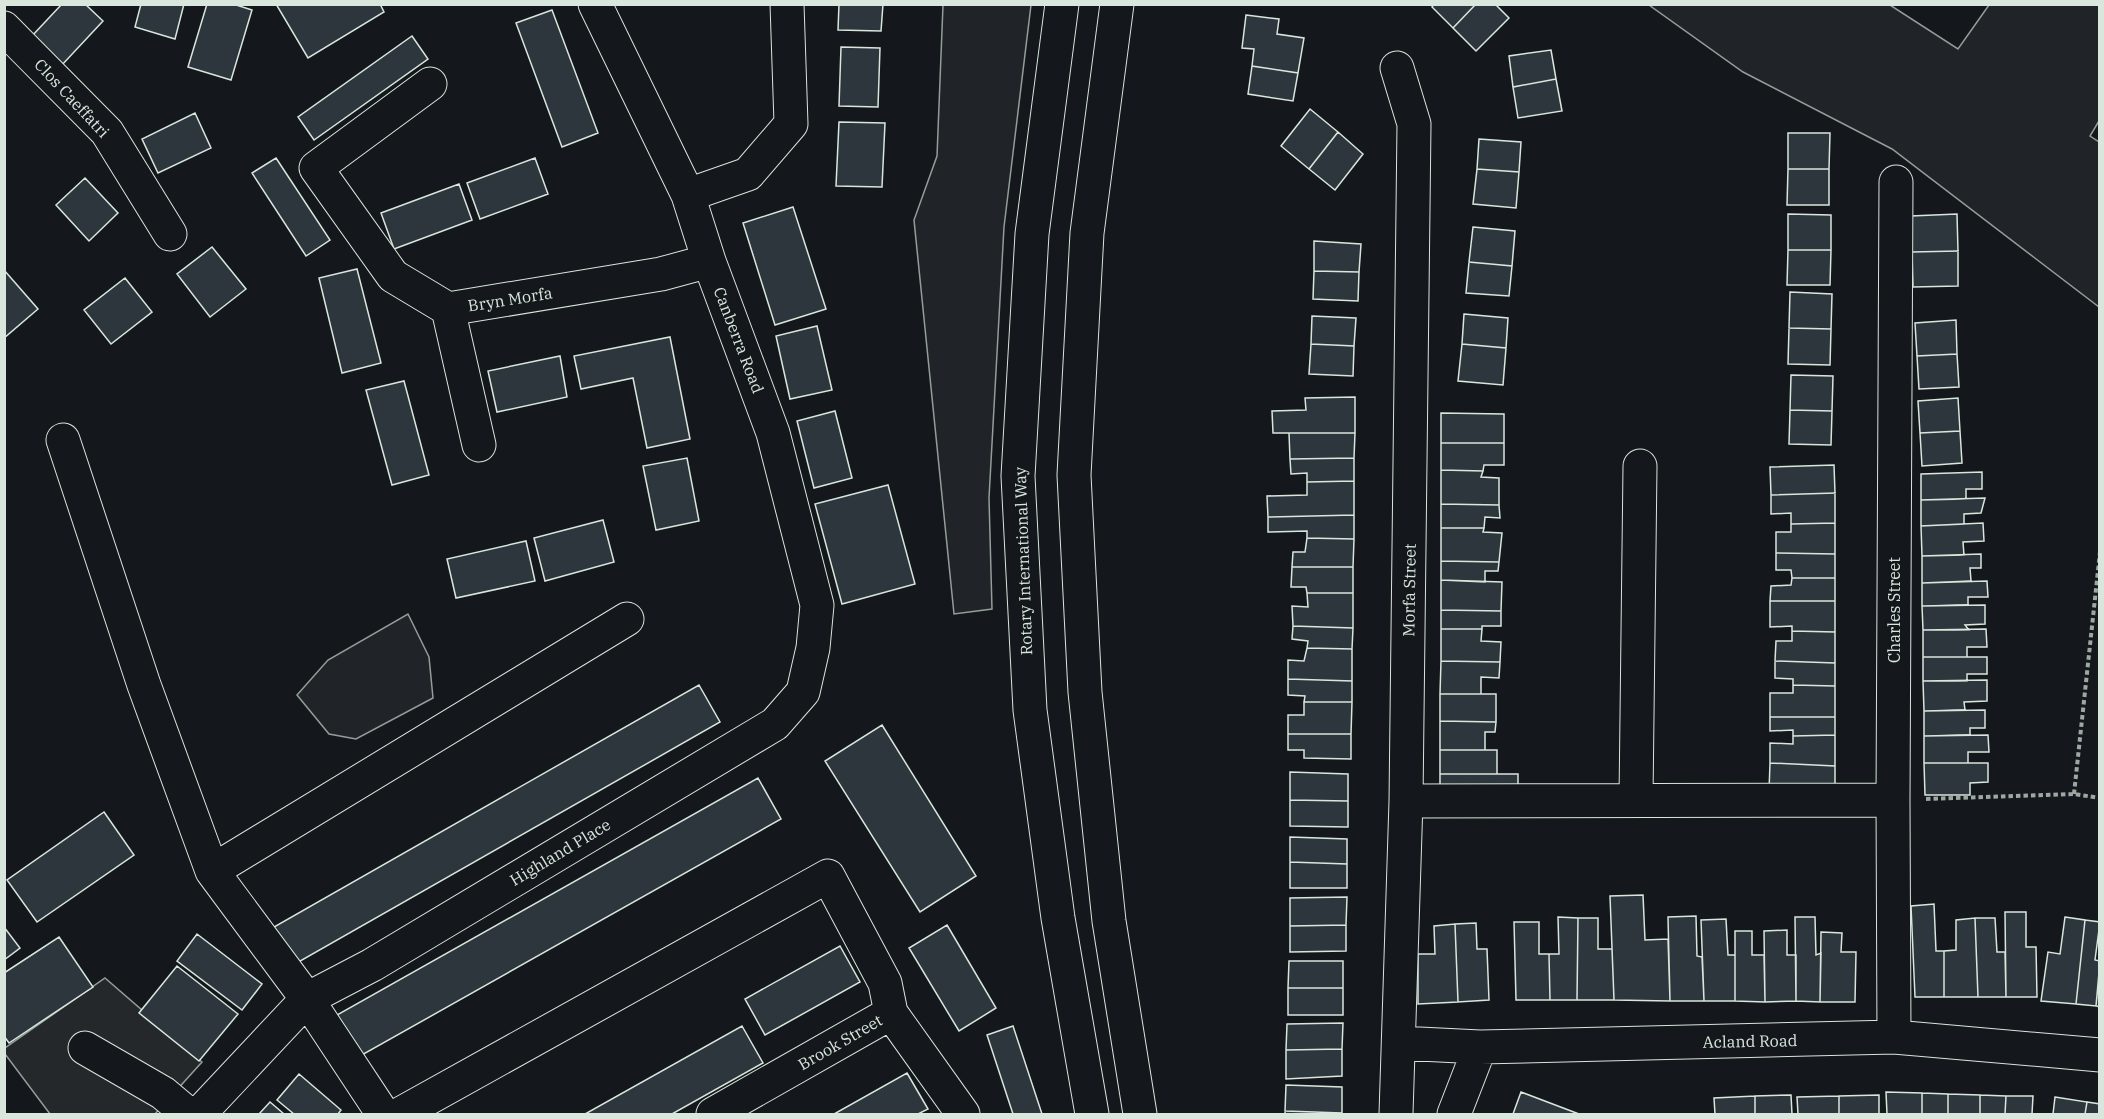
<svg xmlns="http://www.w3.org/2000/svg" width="2104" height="1119" font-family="'IBM Plex Serif',serif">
	<rect width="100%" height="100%" fill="#14181c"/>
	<path fill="#202428" stroke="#939e99" stroke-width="1.5" d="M 943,5 L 1031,5 L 1004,227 L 989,498 L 992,609 L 954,614 L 914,220 L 937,156 Z
		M 1649,5 L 1890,5 L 1958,49 L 1989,5 L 2099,5 L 2099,121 L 2090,136 L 2099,142 L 2099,307 L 1892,149 L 1743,72 Z
		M 408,614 L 429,657 L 433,698 L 356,739 L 329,734 L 297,695 L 328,660 Z"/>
	<path fill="#24282b" stroke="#939e99" stroke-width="1.5" d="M 105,978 L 202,1062 L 155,1114 L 50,1114 L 5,1054 L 5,1048 Z"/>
	<path fill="#2c363c" stroke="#d8e6dc" stroke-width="1.5" d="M 62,4 L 85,4 L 103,21 L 61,66 L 31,37 Z
		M 141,4 L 184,4 L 175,39 L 135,27 Z
		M 207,4 L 233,4 L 252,10 L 231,80 L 188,67 Z
		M 276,4 L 380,4 L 384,12 L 308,58 Z
		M 839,4 L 883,4 L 881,31 L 838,30 Z
		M 1434,4 L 1476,4 L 1453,28 L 1432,7 Z
		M 1476,4 L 1495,4 L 1509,18 L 1476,51 L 1453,28 Z
		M 552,10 L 598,133 L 562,147 L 516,23 Z
		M 1246,15 L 1279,19 L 1277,34 L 1304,38 L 1298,73 L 1252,66 L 1254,49 L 1242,48 Z
		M 412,36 L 428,59 L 314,140 L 298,117 Z
		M 841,47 L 880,48 L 878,107 L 839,106 Z
		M 1551,50 L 1556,79 L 1513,87 L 1509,56 Z
		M 1252,66 L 1298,73 L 1293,101 L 1248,94 Z
		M 1556,79 L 1562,111 L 1518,118 L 1513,87 Z
		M 1310,109 L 1338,132 L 1309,169 L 1281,146 Z
		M 195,113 L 211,148 L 158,173 L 142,139 Z
		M 839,122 L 885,123 L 882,187 L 836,186 Z
		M 1338,132 L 1363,154 L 1335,190 L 1309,169 Z
		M 1788,133 L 1830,133 L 1829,169 L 1788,169 Z
		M 1479,139 L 1521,142 L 1519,172 L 1477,169 Z
		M 276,158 L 330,240 L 306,256 L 252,173 Z
		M 535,158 L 548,194 L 480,219 L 467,183 Z
		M 1477,169 L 1519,172 L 1516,208 L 1473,204 Z
		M 1788,169 L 1829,169 L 1829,205 L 1787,205 Z
		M 85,178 L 118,213 L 89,241 L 56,205 Z
		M 459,184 L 472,220 L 394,249 L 381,213 Z
		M 793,207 L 826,309 L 775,325 L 743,223 Z
		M 1788,214 L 1831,215 L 1831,250 L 1788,250 Z
		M 1957,214 L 1958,251 L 1912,252 L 1911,216 Z
		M 1473,227 L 1515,231 L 1512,266 L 1469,262 Z
		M 1314,241 L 1361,244 L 1359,272 L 1314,271 Z
		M 212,247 L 246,289 L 210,317 L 177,274 Z
		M 1788,250 L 1831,250 L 1830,285 L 1787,285 Z
		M 1958,251 L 1958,286 L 1913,287 L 1912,252 Z
		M 1469,262 L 1512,266 L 1509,296 L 1466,293 Z
		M 357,269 L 381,363 L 342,373 L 319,278 Z
		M 4,270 L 38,309 L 4,338 Z
		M 1314,271 L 1359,272 L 1358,301 L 1313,299 Z
		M 125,278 L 152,312 L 111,344 L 84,310 Z
		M 1790,292 L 1832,294 L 1831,329 L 1789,328 Z
		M 1464,314 L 1508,318 L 1506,348 L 1462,344 Z
		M 1312,316 L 1356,318 L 1354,346 L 1311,344 Z
		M 1956,320 L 1957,354 L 1917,356 L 1915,323 Z
		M 817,326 L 832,390 L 790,399 L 776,336 Z
		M 1789,328 L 1831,329 L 1830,365 L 1788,364 Z
		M 670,337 L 690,439 L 647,448 L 633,378 L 581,389 L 574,356 Z
		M 1311,344 L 1354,346 L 1353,376 L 1309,374 Z
		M 1462,344 L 1506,348 L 1503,385 L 1458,381 Z
		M 1957,354 L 1959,387 L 1919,389 L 1917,356 Z
		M 560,356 L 567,397 L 497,412 L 488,371 Z
		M 1791,375 L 1833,376 L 1832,411 L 1790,410 Z
		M 404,381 L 429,475 L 392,485 L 366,390 Z
		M 1355,397 L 1355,433 L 1273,433 L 1272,411 L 1306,410 L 1305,398 Z
		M 1958,398 L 1960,431 L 1920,433 L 1918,401 Z
		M 1790,410 L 1832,411 L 1831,445 L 1789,444 Z
		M 835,411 L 852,478 L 814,488 L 797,421 Z
		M 1441,413 L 1504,414 L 1504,443 L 1441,443 Z
		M 1960,431 L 1962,463 L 1922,466 L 1920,433 Z
		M 1289,433 L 1355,433 L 1354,458 L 1290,459 Z
		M 1441,443 L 1504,443 L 1504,465 L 1484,465 L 1483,471 L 1441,470 Z
		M 687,458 L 699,521 L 656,530 L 643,466 Z
		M 1354,458 L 1354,481 L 1307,482 L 1307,473 L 1291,474 L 1290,459 Z
		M 1834,465 L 1835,493 L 1771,495 L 1770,467 Z
		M 1441,470 L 1483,471 L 1481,477 L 1499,478 L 1499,505 L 1441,504 Z
		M 1982,472 L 1982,489 L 1966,489 L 1966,499 L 1921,500 L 1921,474 Z
		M 1354,481 L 1354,515 L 1268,517 L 1267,496 L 1307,495 L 1307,482 Z
		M 888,485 L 915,584 L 842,604 L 815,504 Z
		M 1835,493 L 1835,523 L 1791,524 L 1791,513 L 1771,514 L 1771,495 Z
		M 1985,498 L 1981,513 L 1964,514 L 1964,524 L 1921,526 L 1921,500 Z
		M 1441,504 L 1499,505 L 1500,518 L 1485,517 L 1484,528 L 1441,528 Z
		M 1354,515 L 1354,539 L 1307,538 L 1307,531 L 1268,532 L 1268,517 Z
		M 603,520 L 614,562 L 545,581 L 534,538 Z
		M 1835,523 L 1835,554 L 1776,553 L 1776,532 L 1791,532 L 1791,524 Z
		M 1983,523 L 1984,541 L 1963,542 L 1964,555 L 1922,556 L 1921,526 Z
		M 1441,528 L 1484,528 L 1483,532 L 1502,533 L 1499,562 L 1441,561 Z
		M 1307,538 L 1354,539 L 1353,567 L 1292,567 L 1293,552 L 1305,552 Z
		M 526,541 L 535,581 L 456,598 L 447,559 Z
		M 1776,553 L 1835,554 L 1835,578 L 1792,578 L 1791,570 L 1776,570 Z
		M 1981,554 L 1981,568 L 1970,568 L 1971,581 L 1922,583 L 1922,556 Z
		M 1441,561 L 1499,562 L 1498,571 L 1485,571 L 1485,582 L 1441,580 Z
		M 1292,567 L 1353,567 L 1353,593 L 1307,593 L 1306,587 L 1291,587 Z
		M 1792,578 L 1835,578 L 1835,601 L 1770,601 L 1771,586 L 1791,585 Z
		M 1441,580 L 1502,582 L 1501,611 L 1441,610 Z
		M 1987,581 L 1988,597 L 1968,597 L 1968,605 L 1922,606 L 1922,583 Z
		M 1307,593 L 1353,593 L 1353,628 L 1293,626 L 1292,606 L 1308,607 Z
		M 1770,601 L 1835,601 L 1835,632 L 1792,631 L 1792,626 L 1770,627 Z
		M 1985,605 L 1985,624 L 1965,625 L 1969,630 L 1923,630 L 1922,606 Z
		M 1441,610 L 1501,611 L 1501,626 L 1482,626 L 1482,629 L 1441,629 Z
		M 1293,626 L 1353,628 L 1352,649 L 1307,648 L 1308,641 L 1292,639 Z
		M 1441,629 L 1482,629 L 1481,641 L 1501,642 L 1500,662 L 1441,661 Z
		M 1986,629 L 1987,647 L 1967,647 L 1967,657 L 1923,657 L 1923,630 Z
		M 1792,631 L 1835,632 L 1835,663 L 1775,661 L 1776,641 L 1792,641 Z
		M 1307,648 L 1352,649 L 1352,681 L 1288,679 L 1288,660 L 1304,661 Z
		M 1923,657 L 1987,657 L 1987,674 L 1967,674 L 1967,681 L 1923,681 Z
		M 1441,661 L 1500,662 L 1499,678 L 1481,677 L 1481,694 L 1440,694 Z
		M 1775,661 L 1835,663 L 1835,686 L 1793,685 L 1793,679 L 1775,678 Z
		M 1288,679 L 1352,681 L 1352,702 L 1304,702 L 1305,696 L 1288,695 Z
		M 1987,680 L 1987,701 L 1964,702 L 1965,710 L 1924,711 L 1923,681 Z
		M 699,685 L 720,722 L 295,964 L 274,927 Z
		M 1793,685 L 1835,686 L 1835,717 L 1770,717 L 1770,693 L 1793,693 Z
		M 1440,694 L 1496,694 L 1496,722 L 1440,721 Z
		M 1304,702 L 1352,702 L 1351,734 L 1288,734 L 1288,715 L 1304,715 Z
		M 1985,710 L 1985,728 L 1970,728 L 1970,735 L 1924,736 L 1924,711 Z
		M 1770,717 L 1835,717 L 1835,735 L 1793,736 L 1793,730 L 1770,731 Z
		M 1440,721 L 1496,722 L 1495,732 L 1485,732 L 1485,750 L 1440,750 Z
		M 882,725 L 976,876 L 920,912 L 825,761 Z
		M 1288,734 L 1351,734 L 1351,759 L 1304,758 L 1304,750 L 1288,750 Z
		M 1835,735 L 1835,766 L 1770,763 L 1770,743 L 1793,744 L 1793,736 Z
		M 1988,735 L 1989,752 L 1968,752 L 1968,763 L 1924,763 L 1924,736 Z
		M 1440,750 L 1497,750 L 1497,774 L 1440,774 Z
		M 1770,763 L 1835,766 L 1835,792 L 1769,791 Z
		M 1924,763 L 1988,763 L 1988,782 L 1970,783 L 1970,795 L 1925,795 Z
		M 1290,772 L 1348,774 L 1348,801 L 1290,800 Z
		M 1440,774 L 1518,774 L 1518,789 L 1440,800 Z
		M 758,778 L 781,819 L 353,1060 L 330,1019 Z
		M 1290,800 L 1348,801 L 1348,827 L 1290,826 Z
		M 104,812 L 134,855 L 37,922 L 7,880 Z
		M 1290,837 L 1347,839 L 1347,864 L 1290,862 Z
		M 1290,862 L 1347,864 L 1347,888 L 1290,888 Z
		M 1643,895 L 1645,940 L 1668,939 L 1670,1001 L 1614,1000 L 1610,896 Z
		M 1347,897 L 1346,925 L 1290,926 L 1290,898 Z
		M 1934,904 L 1936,951 L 1944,951 L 1944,997 L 1915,997 L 1911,906 Z
		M 2005,912 L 2026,912 L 2026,947 L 2036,947 L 2037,997 L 2006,997 Z
		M 1696,916 L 1697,956 L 1702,957 L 1704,1001 L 1670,1001 L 1668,917 Z
		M 1558,917 L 1578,918 L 1577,1000 L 1550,1000 L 1549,954 L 1559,954 Z
		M 1795,917 L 1815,917 L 1816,955 L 1821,953 L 1820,1002 L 1796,1001 Z
		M 2065,917 L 2085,920 L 2076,1004 L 2041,1001 L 2048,952 L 2060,954 Z
		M 1578,918 L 1598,918 L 1598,949 L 1612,949 L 1614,1000 L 1577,1000 Z
		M 1975,918 L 1978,997 L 1944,997 L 1944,951 L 1956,950 L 1956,920 Z
		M 1975,918 L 1995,918 L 1997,952 L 2005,952 L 2006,997 L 1978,997 Z
		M 1726,919 L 1728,955 L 1735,955 L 1735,1001 L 1704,1001 L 1701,920 Z
		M 2085,920 L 2100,922 L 2095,960 L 2100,961 L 2096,1006 L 2076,1004 Z
		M 1514,922 L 1539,922 L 1539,954 L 1549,954 L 1550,1000 L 1516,1000 Z
		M 1476,923 L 1477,949 L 1487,949 L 1489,1000 L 1458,1002 L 1455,924 Z
		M 1455,924 L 1458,1002 L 1418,1004 L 1418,954 L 1435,954 L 1434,926 Z
		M 947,925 L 996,1008 L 959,1031 L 909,948 Z
		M 1346,925 L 1346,951 L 1290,952 L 1290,926 Z
		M 4,927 L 20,948 L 4,960 Z
		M 1787,930 L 1787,955 L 1796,955 L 1796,1001 L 1765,1002 L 1764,931 Z
		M 1735,931 L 1752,931 L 1752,955 L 1764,955 L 1765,1002 L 1735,1001 Z
		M 1821,932 L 1842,933 L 1841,952 L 1856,952 L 1855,1002 L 1820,1002 Z
		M 197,934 L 262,984 L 242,1010 L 177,961 Z
		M 59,937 L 93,987 L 9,1043 L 4,1036 L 4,973 Z
		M 840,946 L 860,982 L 765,1035 L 745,999 Z
		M 1289,961 L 1343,961 L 1343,988 L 1288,988 Z
		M 2100,965 L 2100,1007 L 2096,1006 Z
		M 177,966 L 238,1014 L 199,1061 L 139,1013 Z
		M 1288,988 L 1343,988 L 1343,1015 L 1288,1015 Z
		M 1343,1023 L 1342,1049 L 1286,1050 L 1287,1024 Z
		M 742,1026 L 763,1063 L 672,1114 L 585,1114 Z
		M 1013,1026 L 1042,1114 L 1013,1114 L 987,1035 Z
		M 1342,1049 L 1342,1076 L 1286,1079 L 1286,1050 Z
		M 907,1073 L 928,1109 L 918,1114 L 834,1114 Z
		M 299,1074 L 341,1110 L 338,1114 L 294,1114 L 277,1100 Z
		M 1286,1085 L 1342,1087 L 1342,1113 L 1285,1111 Z
		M 1521,1092 L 1579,1114 L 1513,1114 Z
		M 1886,1092 L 1922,1093 L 1922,1114 L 1887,1114 Z
		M 1922,1093 L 1948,1094 L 1948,1114 L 1922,1114 Z
		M 1948,1094 L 1980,1095 L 1980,1114 L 1948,1114 Z
		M 1791,1095 L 1792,1114 L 1755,1114 L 1755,1096 Z
		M 1879,1095 L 1879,1114 L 1839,1114 L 1839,1096 Z
		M 1980,1095 L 2006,1096 L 2005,1114 L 1980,1114 Z
		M 1755,1096 L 1755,1114 L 1715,1114 L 1714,1098 Z
		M 1839,1096 L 1839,1114 L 1798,1114 L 1797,1097 Z
		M 2006,1096 L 2033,1096 L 2032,1114 L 2005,1114 Z
		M 2055,1097 L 2087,1102 L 2085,1114 L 2053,1114 Z
		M 270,1102 L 284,1114 L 259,1114 Z
		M 2087,1102 L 2100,1104 L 2100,1114 L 2085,1114 Z
		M 1285,1111 L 1342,1113 L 1342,1114 L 1285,1114 Z"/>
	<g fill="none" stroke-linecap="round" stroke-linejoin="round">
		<defs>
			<path id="minor" d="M 4,28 L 107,132 L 170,234
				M 430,84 L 316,168 L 393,276 L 448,309
				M 688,195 L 748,174 L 791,124 L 787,4
				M 63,440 L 144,685 L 212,871 L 307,999 L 383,1114
				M 479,445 L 448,309 L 661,274 L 709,261
				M 1636,799 L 1640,466
				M 1406,801 L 1893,800
				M 212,871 L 627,619
				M 1894,1037 L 1893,800 L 1896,182
				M 1399,1043 L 1480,1047 L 1894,1037 L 2100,1055
				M 85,1048 L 163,1093 L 188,1114
				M 199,1114 L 307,999 L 372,965 L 775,724 L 803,692 L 813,648 L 817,605 L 773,433 L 709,261 L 688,195 L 595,4
				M 400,1114 L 828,876 L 885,983 L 891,1013
				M 713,1114 L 891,1013 L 963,1114
				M 1396,1114 L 1406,801 L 1414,124 L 1397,68
				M 1454,1114 L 1480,1047"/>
			<path id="major" d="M 1062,4 L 1032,234 L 1018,476 L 1030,710 L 1058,918 L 1092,1114
				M 1117,4 L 1087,233 L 1074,475 L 1085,692 L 1109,921 L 1140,1114"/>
		</defs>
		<use href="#minor" stroke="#d8e6dc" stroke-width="35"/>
		<use href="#major" stroke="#d8e6dc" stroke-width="35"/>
		<path stroke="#9da8a2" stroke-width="4" stroke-dasharray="4.5 3" stroke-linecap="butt" d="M 2074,794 L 2100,552
			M 1926,799 L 2074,794 L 2100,798"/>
		<use href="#minor" stroke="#14181c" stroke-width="33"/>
		<use href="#major" stroke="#14181c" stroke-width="33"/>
	</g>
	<g text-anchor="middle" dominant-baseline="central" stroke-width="4.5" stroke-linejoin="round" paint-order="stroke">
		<g font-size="16" fill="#d8e6dc" stroke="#14181c">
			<text transform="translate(72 98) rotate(47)">Clos Caeffatri</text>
			<text transform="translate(510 299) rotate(-9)">Bryn Morfa</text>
			<text transform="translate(739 340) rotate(69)">Canberra Road</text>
			<text transform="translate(1023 561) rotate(-92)">Rotary International Way</text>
			<text transform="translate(1409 590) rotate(-89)">Morfa Street</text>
			<text transform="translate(1894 610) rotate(-90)">Charles Street</text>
			<text transform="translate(560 852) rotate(-31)">Highland Place</text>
			<text transform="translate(1750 1041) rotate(-1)">Acland Road</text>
			<text transform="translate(840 1042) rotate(-30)">Brook Street</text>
		</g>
	</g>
	<rect width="2104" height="1119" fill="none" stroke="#d8e6dc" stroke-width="12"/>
</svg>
